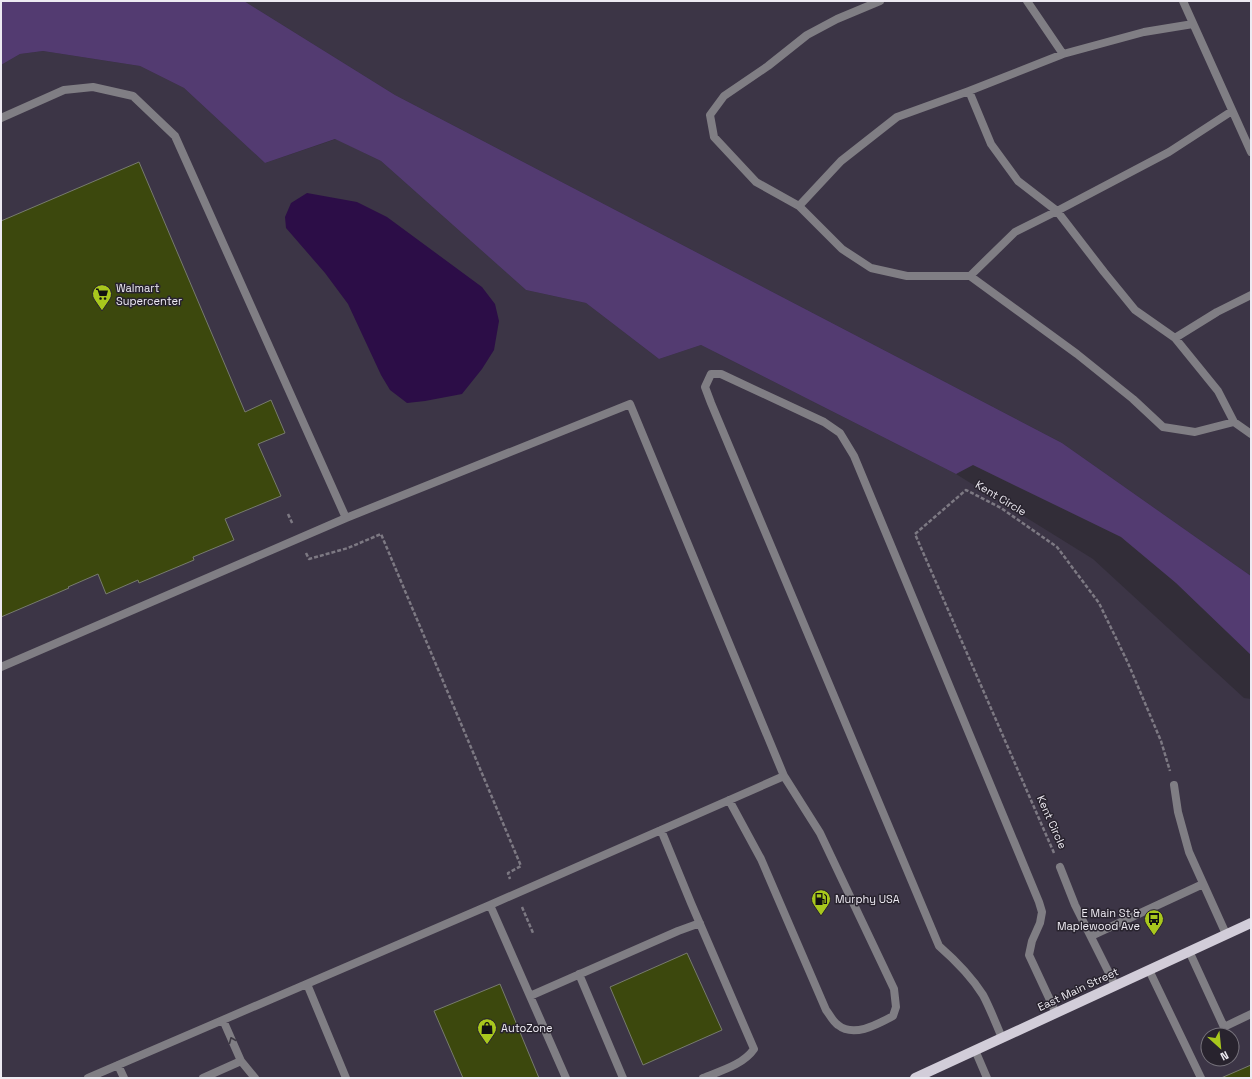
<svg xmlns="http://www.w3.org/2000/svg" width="1252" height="1079" font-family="'Space Grotesk',sans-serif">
	<rect width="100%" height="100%" fill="#322d38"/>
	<path fill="#3c3546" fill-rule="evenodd" d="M 244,1 L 1251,1 L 1251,576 L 1062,443 L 395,95 Z
		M 43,51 L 140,66 L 184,88 L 265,163 L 336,139 L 381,161 L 526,290 L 586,303 L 659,359 L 701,345 L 956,474 L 1093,559 L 1244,698 L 1251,699 L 1251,1078 L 1,1078 L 1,65 L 20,54 ZM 1208,1035 L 1232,1035 L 1232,1059 L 1208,1059 Z"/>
	<path fill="#533b71" d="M 1,1 L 244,1 L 395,95 L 1062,443 L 1251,576 L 1251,655 L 1176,583 L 1121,537 L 973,465 L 956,474 L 701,345 L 659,359 L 586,303 L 526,290 L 381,161 L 335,139 L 265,163 L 184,88 L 140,66 L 43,51 L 20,54 L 1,65 Z"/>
	<path fill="#2c0d47" d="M 307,193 L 357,202 L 387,217 L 482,287 L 495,304 L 499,321 L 494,350 L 482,369 L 462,394 L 425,401 L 407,403 L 390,390 L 381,375 L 348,304 L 325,273 L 286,228 L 285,217 L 291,203 Z"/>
	<path fill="#3c480d" stroke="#777b6e" d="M 139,162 L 245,412 L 271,400 L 285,433 L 258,444 L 281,496 L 225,519 L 234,540 L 193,557 L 194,560 L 139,583 L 138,580 L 106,594 L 98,574 L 68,587 L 69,588 L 1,617 L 1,221 Z
		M 687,953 L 722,1030 L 643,1065 L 610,987 Z
		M 500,984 L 539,1078 L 463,1078 L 434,1011 Z
		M 1251,1065 L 1251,1078 L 1221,1078 Z"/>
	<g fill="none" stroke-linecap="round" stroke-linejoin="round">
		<path stroke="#7d7983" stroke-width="2.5" stroke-dasharray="4 2" stroke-linecap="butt" d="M 288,514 L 293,525
			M 306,553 L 309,559 L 348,548 L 381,534 L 521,866 L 508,873 L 510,879
			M 1054,853 L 915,534 L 966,490 L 1001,508 L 1057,547 L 1099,603 L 1128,663 L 1161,741 L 1170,771
			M 522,907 L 533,933"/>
		<path stroke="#807e84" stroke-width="8" d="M 880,1 L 837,19 L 807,35 L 768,66 L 724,96 L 710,115 L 714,137 L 756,182 L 799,206 L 842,249 L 871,268 L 907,276 L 970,276 L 1077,354 L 1133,399 L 1163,427 L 1195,432 L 1234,422 L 1251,434
			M 1027,1 L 1063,54
			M 1183,1 L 1251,152
			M 969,91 L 991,144 L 1018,181 L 1057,211 L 1104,272 L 1135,310 L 1175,338 L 1218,391 L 1234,422
			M 1,118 L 64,90 L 93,87 L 133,96 L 175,136 L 346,518 L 630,404 L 784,776 L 490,905 L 566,1078
			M 799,206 L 841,161 L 897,117 L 969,91 L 1063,54 L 1144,32 L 1193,24
			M 970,276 L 1015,232 L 1057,211 L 1169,152 L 1232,111
			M 1175,338 L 1217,312 L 1251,295
			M 1,667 L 346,518
			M 1174,785 L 1178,812 L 1189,852 L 1226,934
			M 729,800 L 761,859 L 826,1010 C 830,1015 833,1022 838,1025 C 854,1038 878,1024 893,1016 L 896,1007 L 894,989 L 820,833 L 784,776
			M 661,830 L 691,903 L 754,1049 C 743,1065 720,1071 703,1078
			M 1060,867 L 1075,905 L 1115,985
			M 1091,936 L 1203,884
			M 1189,951 L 1224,1027 L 1251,1014
			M 1149,970 L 1201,1078
			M 579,974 L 623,1078
			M 307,984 L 346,1078
			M 530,996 L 678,931 L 700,923
			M 223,1020 L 241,1061 L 255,1078
			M 1002,1038 C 996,1024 990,1008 983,995 C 971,976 955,960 939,946 L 711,403 L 705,387 L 711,374 L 721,374 L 824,422 L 840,433 L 854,456 L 1039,902 L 1042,912 L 1040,923 L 1032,941 L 1029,955 L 1056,1013
			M 975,1050 L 987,1078
			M 118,1065 L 124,1078
			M 88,1078 L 490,905
			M 203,1078 L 241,1061"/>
		<path stroke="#d2cdd9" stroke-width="10" d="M 915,1078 L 1251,923"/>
	</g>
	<defs><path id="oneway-chevron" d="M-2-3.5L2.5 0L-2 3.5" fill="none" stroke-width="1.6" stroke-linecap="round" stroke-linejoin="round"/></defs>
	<use stroke="#3e3a44" href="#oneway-chevron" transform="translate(232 1040) rotate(-113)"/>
	<defs>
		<symbol id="supermarket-pin" viewBox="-11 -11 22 30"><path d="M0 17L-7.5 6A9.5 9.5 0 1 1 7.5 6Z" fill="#a8c71d" stroke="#28232e"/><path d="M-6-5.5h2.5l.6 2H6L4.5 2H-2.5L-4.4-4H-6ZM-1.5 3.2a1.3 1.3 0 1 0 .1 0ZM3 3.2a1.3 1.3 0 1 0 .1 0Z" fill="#111"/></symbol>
		<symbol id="fuel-pin" viewBox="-11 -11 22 30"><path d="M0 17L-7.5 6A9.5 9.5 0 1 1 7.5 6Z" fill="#a8c71d" stroke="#28232e"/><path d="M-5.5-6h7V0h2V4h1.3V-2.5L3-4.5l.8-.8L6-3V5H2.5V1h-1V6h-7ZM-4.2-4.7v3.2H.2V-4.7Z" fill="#111"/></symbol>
		<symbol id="bus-pin" viewBox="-11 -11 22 30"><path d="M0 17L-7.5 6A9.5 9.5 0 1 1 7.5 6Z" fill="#a8c71d" stroke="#28232e"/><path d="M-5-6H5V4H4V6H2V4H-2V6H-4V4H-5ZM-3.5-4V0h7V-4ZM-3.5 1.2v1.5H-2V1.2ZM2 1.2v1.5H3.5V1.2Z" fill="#111"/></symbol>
		<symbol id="shop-pin" viewBox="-11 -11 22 30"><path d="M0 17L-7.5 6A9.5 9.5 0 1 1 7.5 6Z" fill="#a8c71d" stroke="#28232e"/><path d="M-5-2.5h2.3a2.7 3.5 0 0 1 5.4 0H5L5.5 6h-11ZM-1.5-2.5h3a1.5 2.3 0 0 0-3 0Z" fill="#111"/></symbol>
	</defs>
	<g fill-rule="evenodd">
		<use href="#supermarket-pin" x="91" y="283" width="22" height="30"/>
		<use href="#fuel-pin" x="810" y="888" width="22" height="30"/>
		<use href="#bus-pin" x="1143" y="908" width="22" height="30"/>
		<use href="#shop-pin" x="476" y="1017" width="22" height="30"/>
	</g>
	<g text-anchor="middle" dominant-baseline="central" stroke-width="3" stroke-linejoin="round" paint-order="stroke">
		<g font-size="11" fill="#edeaf2" stroke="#28232e" text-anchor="start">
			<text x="116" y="288">Walmart<tspan x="116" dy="13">Supercenter</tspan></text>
			<text x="835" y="899">Murphy USA</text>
			<text x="1140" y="913" text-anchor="end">E Main St &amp;<tspan x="1140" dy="13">Maplewood Ave</tspan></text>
			<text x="501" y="1028">AutoZone</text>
		</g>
		<g font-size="11" fill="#edeaf2" stroke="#28232e">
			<text transform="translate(1001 498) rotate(31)">Kent Circle</text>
			<text transform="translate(1052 822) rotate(66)">Kent Circle</text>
			<text transform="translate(1078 989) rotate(-25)">East Main Street</text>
		</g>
	</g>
	<rect width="1252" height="1079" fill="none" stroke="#edeaf2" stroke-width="4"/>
	<g transform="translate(1220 1047) rotate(153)"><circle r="19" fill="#28232e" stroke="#77737c"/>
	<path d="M0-3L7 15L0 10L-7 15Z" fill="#a8c71d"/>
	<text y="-6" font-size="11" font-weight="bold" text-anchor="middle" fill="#edeaf2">N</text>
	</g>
</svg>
